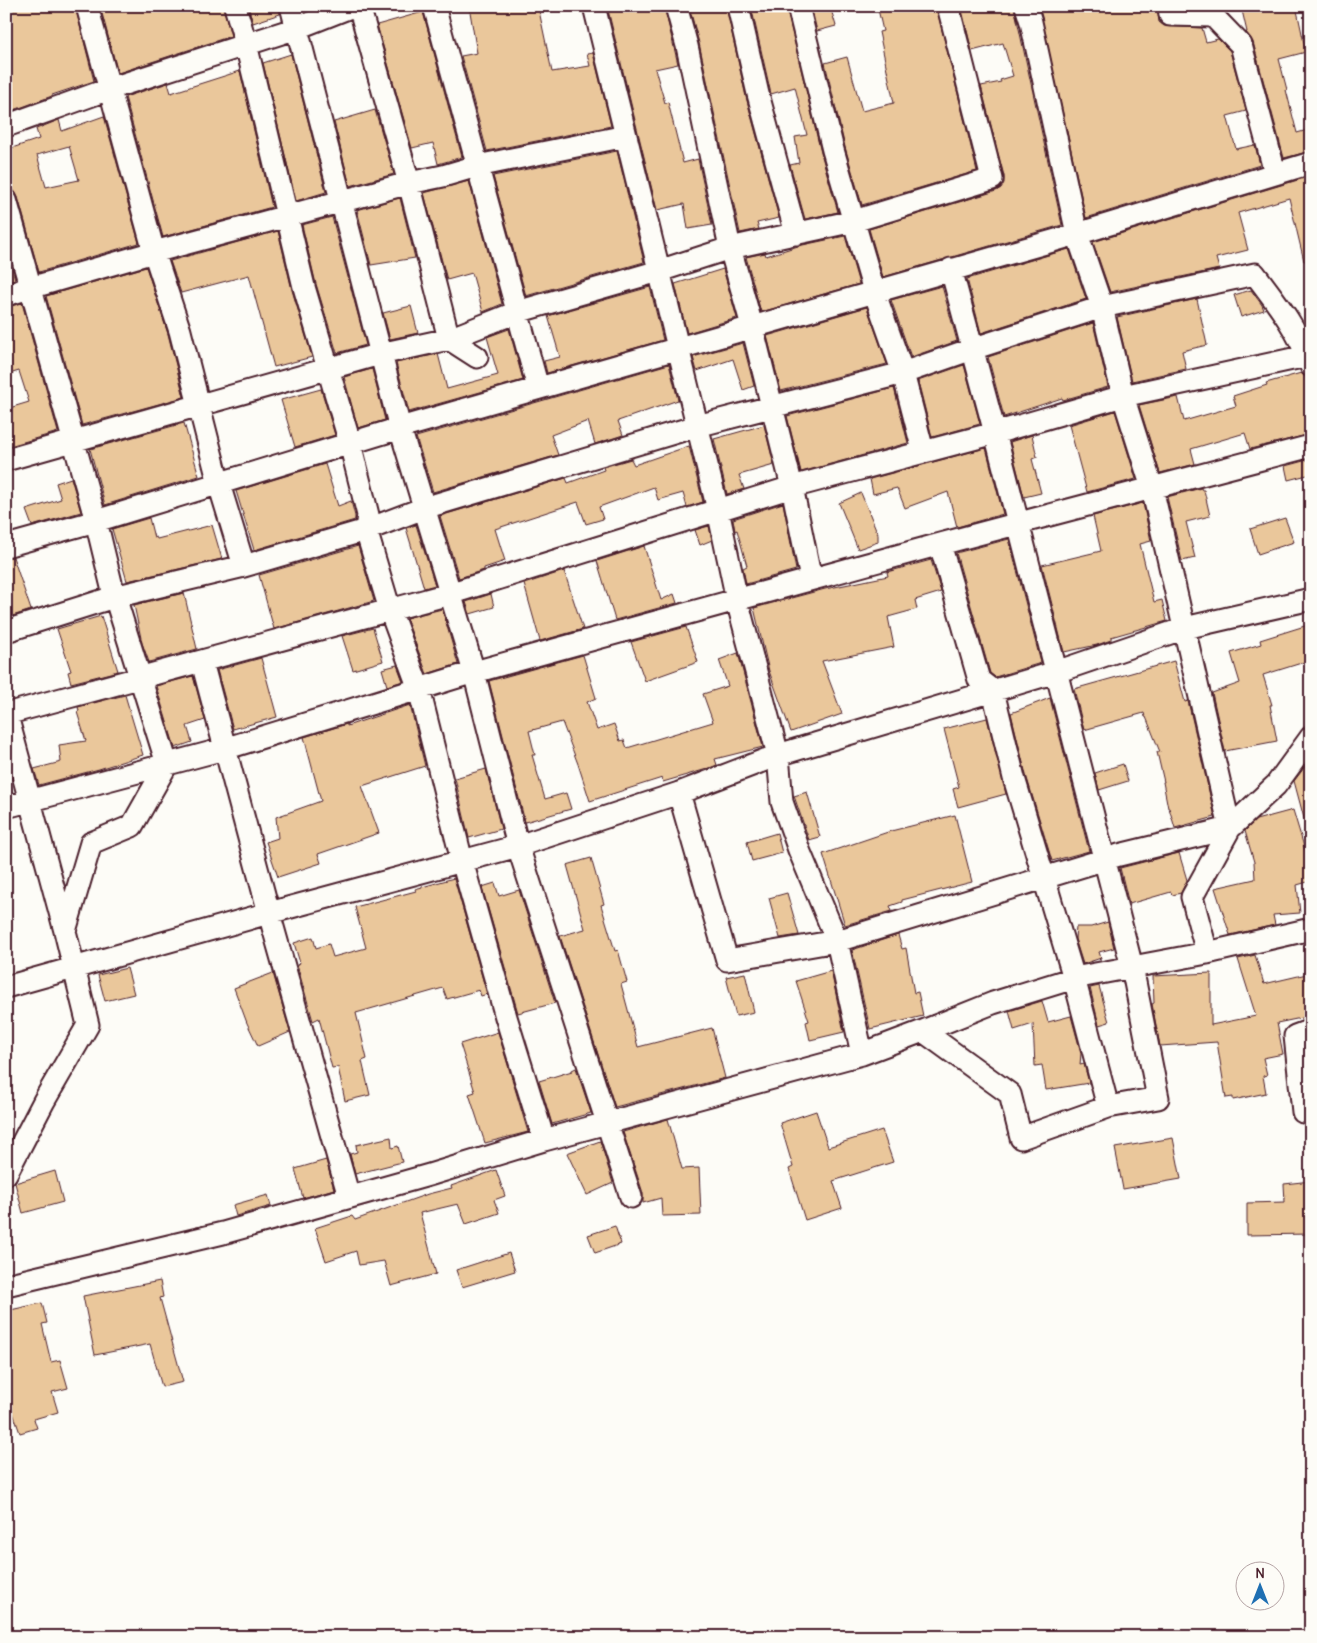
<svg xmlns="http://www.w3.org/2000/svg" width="1317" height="1643" font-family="Delius,sans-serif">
	<rect width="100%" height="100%" fill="#fdfcf7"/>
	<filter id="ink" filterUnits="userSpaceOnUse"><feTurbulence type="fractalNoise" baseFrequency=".02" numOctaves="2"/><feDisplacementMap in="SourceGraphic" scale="10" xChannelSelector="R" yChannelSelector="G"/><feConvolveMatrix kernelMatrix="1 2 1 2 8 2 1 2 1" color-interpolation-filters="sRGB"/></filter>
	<g filter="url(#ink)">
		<path fill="#eac79b" stroke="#4a1f2b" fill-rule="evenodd" d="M 6,6 L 75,6 L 94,81 L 52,95 L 52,96 L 6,113 Z
			M 100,6 L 223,6 L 231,36 L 118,73 Z
			M 248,6 L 279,6 L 280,14 L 253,23 Z
			M 469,6 L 538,6 L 552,72 L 590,66 L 587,54 L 593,53 L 611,126 L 487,151 L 461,56 L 477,53 Z
			M 607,6 L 664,6 L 678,64 L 655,69 L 665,103 L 668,102 L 683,163 L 698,159 L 712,225 L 688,229 L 684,204 L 657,210 Z
			M 689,6 L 726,6 L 746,97 L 779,218 L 757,223 L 759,229 L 740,233 L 699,43 Z
			M 751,6 L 786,6 L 821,153 L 838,212 L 805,219 L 790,165 L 799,163 L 795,137 L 807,135 L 795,87 L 771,94 Z
			M 811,6 L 830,6 L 836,26 L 817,31 Z
			M 891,6 L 936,6 L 977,171 L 862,205 L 845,147 L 825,63 L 847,57 L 862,111 L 894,103 L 879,32 L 883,31 L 878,9 Z
			M 961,6 L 1014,6 L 1062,225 L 883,277 L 869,229 L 996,191 L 1001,188 L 1004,183 L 1004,176 L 981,86 L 1001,82 L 1000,80 L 1013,76 L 1003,43 L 972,51 Z
			M 1039,6 L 1157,6 L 1159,22 L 1164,26 L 1202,28 L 1206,42 L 1218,39 L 1230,51 L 1246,111 L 1227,116 L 1236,149 L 1255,145 L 1260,165 L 1086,218 Z
			M 1241,6 L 1296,6 L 1306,52 L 1279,59 L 1287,90 L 1286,90 L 1297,133 L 1311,129 L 1311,151 L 1284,158 L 1253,42 L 1246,32 L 1247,32 Z
			M 423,12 L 462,157 L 438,164 L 433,143 L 412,148 L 377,25 Z
			M 291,54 L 326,192 L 296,201 L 263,63 Z
			M 240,71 L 272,207 L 163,237 L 125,97 L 168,83 L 171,93 Z
			M 375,110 L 394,174 L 350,186 L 334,122 Z
			M 104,116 L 139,243 L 39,272 L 18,197 L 14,191 L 6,188 L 6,150 L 39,139 L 36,129 L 59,120 L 62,131 ZM 69,146 L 79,180 L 46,187 L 37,155 Z
			M 617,151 L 644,262 L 526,296 L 493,176 Z
			M 1311,176 L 1311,261 L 1304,261 L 1289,198 L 1238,213 L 1248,250 L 1216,258 L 1219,269 L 1110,292 L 1093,242 Z
			M 469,181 L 502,304 L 483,312 L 472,273 L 447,280 L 424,193 Z
			M 400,198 L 415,258 L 371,265 L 357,210 Z
			M 332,217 L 366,345 L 337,353 L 316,284 L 302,225 Z
			M 278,231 L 292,290 L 312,357 L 274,367 L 249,275 L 181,293 L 170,261 Z
			M 845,236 L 859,284 L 761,312 L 746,257 L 765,253 L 766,256 L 798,246 Z
			M 6,247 L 15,279 L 6,282 Z
			M 1069,249 L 1086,299 L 981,333 L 967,279 Z
			M 146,267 L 168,334 L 184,397 L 82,425 L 46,296 Z
			M 723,269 L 737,318 L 687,333 L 675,284 Z
			M 942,286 L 957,341 L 911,357 L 891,300 Z
			M 650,287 L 663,340 L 547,373 L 544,361 L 560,357 L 548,316 Z
			M 1251,290 L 1262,305 L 1264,310 L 1241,317 L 1234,295 Z
			M 1197,299 L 1207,345 L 1182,351 L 1186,369 L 1132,381 L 1117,317 Z
			M 22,303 L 58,432 L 6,447 L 6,409 L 29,402 L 19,371 L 6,375 L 6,307 Z
			M 411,306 L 418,333 L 390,339 L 383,313 Z
			M 867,307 L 887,364 L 781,391 L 767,336 Z
			M 1093,323 L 1108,387 L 1063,400 L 1062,398 L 1004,417 L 988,357 Z
			M 509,329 L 523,380 L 409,412 L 396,363 L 438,354 L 447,389 L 498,375 L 487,337 Z
			M 743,343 L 754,386 L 743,390 L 733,359 L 697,371 L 693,357 Z
			M 669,364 L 678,400 L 618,421 L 623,435 L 595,444 L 588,421 L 551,435 L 558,455 L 433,492 L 416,437 Z
			M 964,365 L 980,424 L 932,437 L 918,381 Z
			M 372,369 L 385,420 L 358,428 L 344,377 Z
			M 1301,373 L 1305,377 L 1311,397 L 1311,434 L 1250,449 L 1245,433 L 1191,449 L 1195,464 L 1160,473 L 1139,405 L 1178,397 L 1184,421 L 1236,406 L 1233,396 L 1267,385 L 1266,383 Z
			M 894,388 L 908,443 L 801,472 L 787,416 Z
			M 321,389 L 335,435 L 295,447 L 281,400 Z
			M 1115,411 L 1136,479 L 1087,492 L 1069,425 Z
			M 184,423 L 199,476 L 105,505 L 90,449 Z
			M 764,425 L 774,465 L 739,475 L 744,489 L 727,494 L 714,439 Z
			M 1032,435 L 1037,457 L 1032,459 L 1041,493 L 1024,497 L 1010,442 Z
			M 689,446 L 703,502 L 687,507 L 683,493 L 658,500 L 654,487 L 599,507 L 603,519 L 586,524 L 578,502 L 495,529 L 505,561 L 484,568 L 484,570 L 459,578 L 440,516 L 566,478 L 568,483 L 604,470 L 603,467 L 631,459 L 634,465 Z
			M 986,448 L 1003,514 L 957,527 L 948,492 L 905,508 L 897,488 L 873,494 L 870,479 Z
			M 1311,459 L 1311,474 L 1288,480 L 1285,466 Z
			M 325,464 L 338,506 L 351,501 L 355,516 L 355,520 L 254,550 L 236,491 Z
			M 71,478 L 81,512 L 32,526 L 26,510 L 61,499 L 56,483 Z
			M 1201,488 L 1202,490 L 1204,490 L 1210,516 L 1186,522 L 1195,558 L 1182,561 L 1167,497 Z
			M 861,493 L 878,534 L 878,542 L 858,549 L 839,503 Z
			M 783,503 L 796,570 L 746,584 L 743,568 L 747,566 L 737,530 L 735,531 L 733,519 Z
			M 1143,503 L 1151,541 L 1140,544 L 1154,602 L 1162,600 L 1167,621 L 1111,637 L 1111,640 L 1097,645 L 1064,652 L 1042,565 L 1101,551 L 1093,516 Z
			M 149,518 L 154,538 L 156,537 L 157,539 L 212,525 L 222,559 L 127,581 L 112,529 Z
			M 1285,518 L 1294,542 L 1258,554 L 1250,529 Z
			M 416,525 L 435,585 L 424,588 L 406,528 Z
			M 709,526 L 712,540 L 700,545 L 695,530 Z
			M 1009,539 L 1041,663 L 995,677 L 990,673 L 956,553 Z
			M 358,546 L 374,601 L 274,629 L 259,575 Z
			M 644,546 L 661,600 L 674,594 L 677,603 L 615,620 L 597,561 Z
			M 13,557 L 31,610 L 6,618 L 6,558 Z
			M 931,560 L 941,592 L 915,600 L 917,609 L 888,617 L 894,647 L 822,661 L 842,714 L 791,732 L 769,671 L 754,608 L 825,589 L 888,576 L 887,572 Z
			M 564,571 L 583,629 L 540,641 L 524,584 Z
			M 184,593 L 197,649 L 149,662 L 142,643 L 134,605 Z
			M 491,594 L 494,607 L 470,614 L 466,602 Z
			M 442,609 L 458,664 L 427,674 L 406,618 Z
			M 101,616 L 118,671 L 71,683 L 68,672 L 71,671 L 57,629 Z
			M 1308,625 L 1311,635 L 1311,660 L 1263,675 L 1272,705 L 1270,705 L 1277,741 L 1225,751 L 1212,693 L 1240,683 L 1231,653 L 1261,644 L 1260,640 Z
			M 686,627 L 698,662 L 645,681 L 631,642 Z
			M 373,628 L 383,661 L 353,670 L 342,636 Z
			M 738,653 L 763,747 L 715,759 L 717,765 L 707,769 L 663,782 L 662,778 L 590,801 L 578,764 L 562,722 L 529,731 L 535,755 L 532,755 L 545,799 L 566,793 L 571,809 L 525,822 L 489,681 L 583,655 L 596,698 L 587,702 L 597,730 L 614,724 L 620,741 L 624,740 L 627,748 L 713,722 L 703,694 L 728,686 L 719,660 Z
			M 261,658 L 277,717 L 233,729 L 217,670 Z
			M 1174,661 L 1185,702 L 1188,701 L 1215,817 L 1175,828 L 1169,808 L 1168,808 L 1163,782 L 1164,782 L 1157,752 L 1160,752 L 1146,717 L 1145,717 L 1144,713 L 1084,730 L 1074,689 Z
			M 397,665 L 403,681 L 387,686 L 382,669 Z
			M 193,676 L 205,720 L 187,726 L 192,742 L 175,748 L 156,686 Z
			M 125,695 L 143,755 L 99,769 L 39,785 L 34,769 L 61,762 L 59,745 L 86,741 L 77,712 L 79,711 L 78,707 Z
			M 1050,698 L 1089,851 L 1052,861 L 1026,775 L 1011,713 Z
			M 410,705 L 425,766 L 362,786 L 379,833 L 318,854 L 321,863 L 278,877 L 266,842 L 278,838 L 276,817 L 321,801 L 304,737 L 347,724 L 347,726 Z
			M 987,718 L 1006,794 L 958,807 L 953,789 L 959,787 L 944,729 Z
			M 1311,762 L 1311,822 L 1305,822 L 1294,781 L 1308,763 Z
			M 1123,764 L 1128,781 L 1099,790 L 1095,773 Z
			M 486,769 L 501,829 L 469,838 L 455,778 Z
			M 807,792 L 820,837 L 809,840 L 794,796 Z
			M 1293,810 L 1311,870 L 1311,881 L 1297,885 L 1300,913 L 1273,915 L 1275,925 L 1230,935 L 1215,888 L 1255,879 L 1254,862 L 1245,831 L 1256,820 Z
			M 955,815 L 972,882 L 902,900 L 902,902 L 890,906 L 892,911 L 845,925 L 823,854 L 891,831 Z
			M 777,833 L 782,853 L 752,861 L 747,842 Z
			M 1179,853 L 1187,880 L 1181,893 L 1172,895 L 1171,892 L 1129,904 L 1120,868 Z
			M 591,858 L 604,904 L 601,905 L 615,951 L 618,950 L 627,982 L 621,984 L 638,1047 L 712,1028 L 725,1078 L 615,1107 L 560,936 L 585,929 L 567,865 Z
			M 454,878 L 487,994 L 481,996 L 479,990 L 447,999 L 443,988 L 356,1013 L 367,1059 L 362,1061 L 370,1095 L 345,1101 L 338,1067 L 332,1068 L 319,1018 L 313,1021 L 297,965 L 300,963 L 294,943 L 313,937 L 316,948 L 329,944 L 333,957 L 366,948 L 355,907 L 416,891 L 415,889 Z
			M 495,883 L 499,896 L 519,890 L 555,1003 L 518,1013 L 482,887 Z
			M 787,893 L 799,935 L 780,938 L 769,898 Z
			M 1108,922 L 1114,948 L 1099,952 L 1101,958 L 1083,964 L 1075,939 L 1076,927 L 1091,927 Z
			M 898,935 L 902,949 L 906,948 L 914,993 L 918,992 L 923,1016 L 870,1029 L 852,950 Z
			M 1255,955 L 1264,984 L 1311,973 L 1311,1016 L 1277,1023 L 1283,1054 L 1263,1058 L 1267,1075 L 1263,1076 L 1266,1093 L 1233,1100 L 1233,1097 L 1226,1098 L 1217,1042 L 1160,1046 L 1152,1004 L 1154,1003 L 1153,976 L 1211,973 L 1211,1025 L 1256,1016 L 1238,959 Z
			M 127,968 L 134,994 L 105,1001 L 98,975 Z
			M 831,971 L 844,1032 L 810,1040 L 806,1022 L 809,1021 L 796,981 Z
			M 273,973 L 290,1032 L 258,1046 L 247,1023 L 234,988 Z
			M 745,973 L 754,1012 L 736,1016 L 726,977 Z
			M 1099,986 L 1109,1022 L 1099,1025 L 1090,988 Z
			M 1042,1001 L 1048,1022 L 1071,1016 L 1081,1053 L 1080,1065 L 1084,1064 L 1089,1083 L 1046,1090 L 1042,1065 L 1035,1066 L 1033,1024 L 1014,1030 L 1009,1011 Z
			M 498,1032 L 528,1132 L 485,1143 L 469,1094 L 475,1092 L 460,1044 Z
			M 576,1068 L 591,1113 L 552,1124 L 539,1081 L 572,1071 L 572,1070 Z
			M 816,1111 L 828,1147 L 882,1130 L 893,1162 L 833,1181 L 842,1208 L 805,1220 L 789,1169 L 793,1167 L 780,1123 Z
			M 668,1119 L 682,1169 L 699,1168 L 701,1215 L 662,1216 L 661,1198 L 643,1203 L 643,1193 L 623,1132 Z
			M 391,1137 L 392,1148 L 398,1146 L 402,1162 L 355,1174 L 350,1154 L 357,1152 L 356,1145 Z
			M 1173,1138 L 1181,1179 L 1123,1189 L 1115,1148 Z
			M 600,1141 L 613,1183 L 587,1195 L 567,1153 Z
			M 326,1160 L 334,1189 L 303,1198 L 295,1169 Z
			M 496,1170 L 505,1196 L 494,1200 L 499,1213 L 466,1224 L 458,1204 L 420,1213 L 436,1274 L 391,1286 L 384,1261 L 359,1265 L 356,1251 L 326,1261 L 315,1228 L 352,1216 L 355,1220 L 428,1194 L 452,1188 L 451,1186 Z
			M 55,1171 L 63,1202 L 23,1213 L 15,1183 Z
			M 1311,1181 L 1311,1234 L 1247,1235 L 1247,1203 L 1285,1202 L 1284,1184 Z
			M 268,1195 L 271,1206 L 236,1216 L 233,1205 Z
			M 615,1226 L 621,1244 L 595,1253 L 588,1235 Z
			M 509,1253 L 515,1271 L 462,1287 L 456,1270 Z
			M 160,1281 L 163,1297 L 160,1298 L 183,1382 L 162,1387 L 150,1344 L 95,1355 L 83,1296 Z
			M 42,1303 L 47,1323 L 42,1324 L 51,1362 L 60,1360 L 68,1388 L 52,1392 L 58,1412 L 34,1419 L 37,1428 L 20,1433 L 11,1407 L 6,1408 L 6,1311 Z"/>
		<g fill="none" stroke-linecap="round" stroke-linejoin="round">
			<defs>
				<path id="minor" d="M 87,6 L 154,252 L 180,331 L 219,484 L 244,566
					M 235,6 L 246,44 L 304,287 L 350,443 L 368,515 L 366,530 L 390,610 L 419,689 L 462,861 L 506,1017 L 544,1140
					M 291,6 L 400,428 L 474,672 L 518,846 L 631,1197
					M 359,6 L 409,183 L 449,339 L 477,357
					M 434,6 L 538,388
					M 594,6 L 718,510 L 737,600 L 778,755 L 782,802 L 799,850 L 837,941 L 862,1054
					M 676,6 L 687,46 L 730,248 L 752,326 L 792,487 L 811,579
					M 738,6 L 758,94 L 796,234
					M 798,6 L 833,150 L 874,291 L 903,373 L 923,451
					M 1026,6 L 1031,22 L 1077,234 L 1102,307 L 1123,396 L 1152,488 L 1230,828 L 1192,897 L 1207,953
					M 1169,6 L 1170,15 L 1213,16 L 1241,45 L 1275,173
					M 6,126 L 109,89 L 297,28 L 353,6
					M 6,200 L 96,521 L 112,587 L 167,764 L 132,826 L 91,843 L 65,931 L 88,1025 L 44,1101 L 6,1174
					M 951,269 L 995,433 L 1132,967 L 1158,1098 L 1108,1107
					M 6,295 L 154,252 L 409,183 L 443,176 L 477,166 L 626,136
					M 6,460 L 380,354 L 449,339 L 517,312 L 659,271 L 730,248 L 854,221 L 992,179 L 948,6
					M 6,546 L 96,521 L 400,428 L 1077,234 L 1311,163
					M 6,631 L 114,597 L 244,566 L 366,530 L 424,508 L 697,426 L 903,373 L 972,349 L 1102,307 L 1255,274 C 1277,303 1299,331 1311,366
					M 202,662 L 269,913 L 349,1197
					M 6,712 L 65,931
					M 6,714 L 449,594 L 792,487 L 995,433 L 1123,396 L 1311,355
					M 679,793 L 727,960 L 837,941 L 1119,855 L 1230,828 L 1276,785 L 1311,737
					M 6,807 L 224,749 L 474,672 L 940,544 L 1311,446
					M 6,987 L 269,913 L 518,846 L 679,793 L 778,755 L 1056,672 L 1185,628 L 1311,599
					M 923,1031 L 1010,1094 L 1021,1138 L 1108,1107 L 1074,978 L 1014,778 L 993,691 L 979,680 L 940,544
					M 1303,1112 L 1295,1036 L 1311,1030
					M 6,1285 L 223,1233 L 429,1175 L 544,1140 L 862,1054 L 923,1031 L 993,1003 L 1074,978 L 1207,953 L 1311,929"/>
			</defs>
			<use href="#minor" stroke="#4a1f2b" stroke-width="25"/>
			<use href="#minor" stroke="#fdfcf7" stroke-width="21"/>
		</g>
	</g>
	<rect width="1317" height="1643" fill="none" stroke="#fdfcf7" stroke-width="25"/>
	<rect x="12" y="12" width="1292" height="1618" fill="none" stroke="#4a1f2b" stroke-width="2" filter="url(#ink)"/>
	<g transform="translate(1260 1586)"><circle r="24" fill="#fdfcf7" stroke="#b5a4a5"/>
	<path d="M0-4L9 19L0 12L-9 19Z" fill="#1f6fb2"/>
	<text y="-8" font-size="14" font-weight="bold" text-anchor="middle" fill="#4a1f2b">N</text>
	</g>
</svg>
